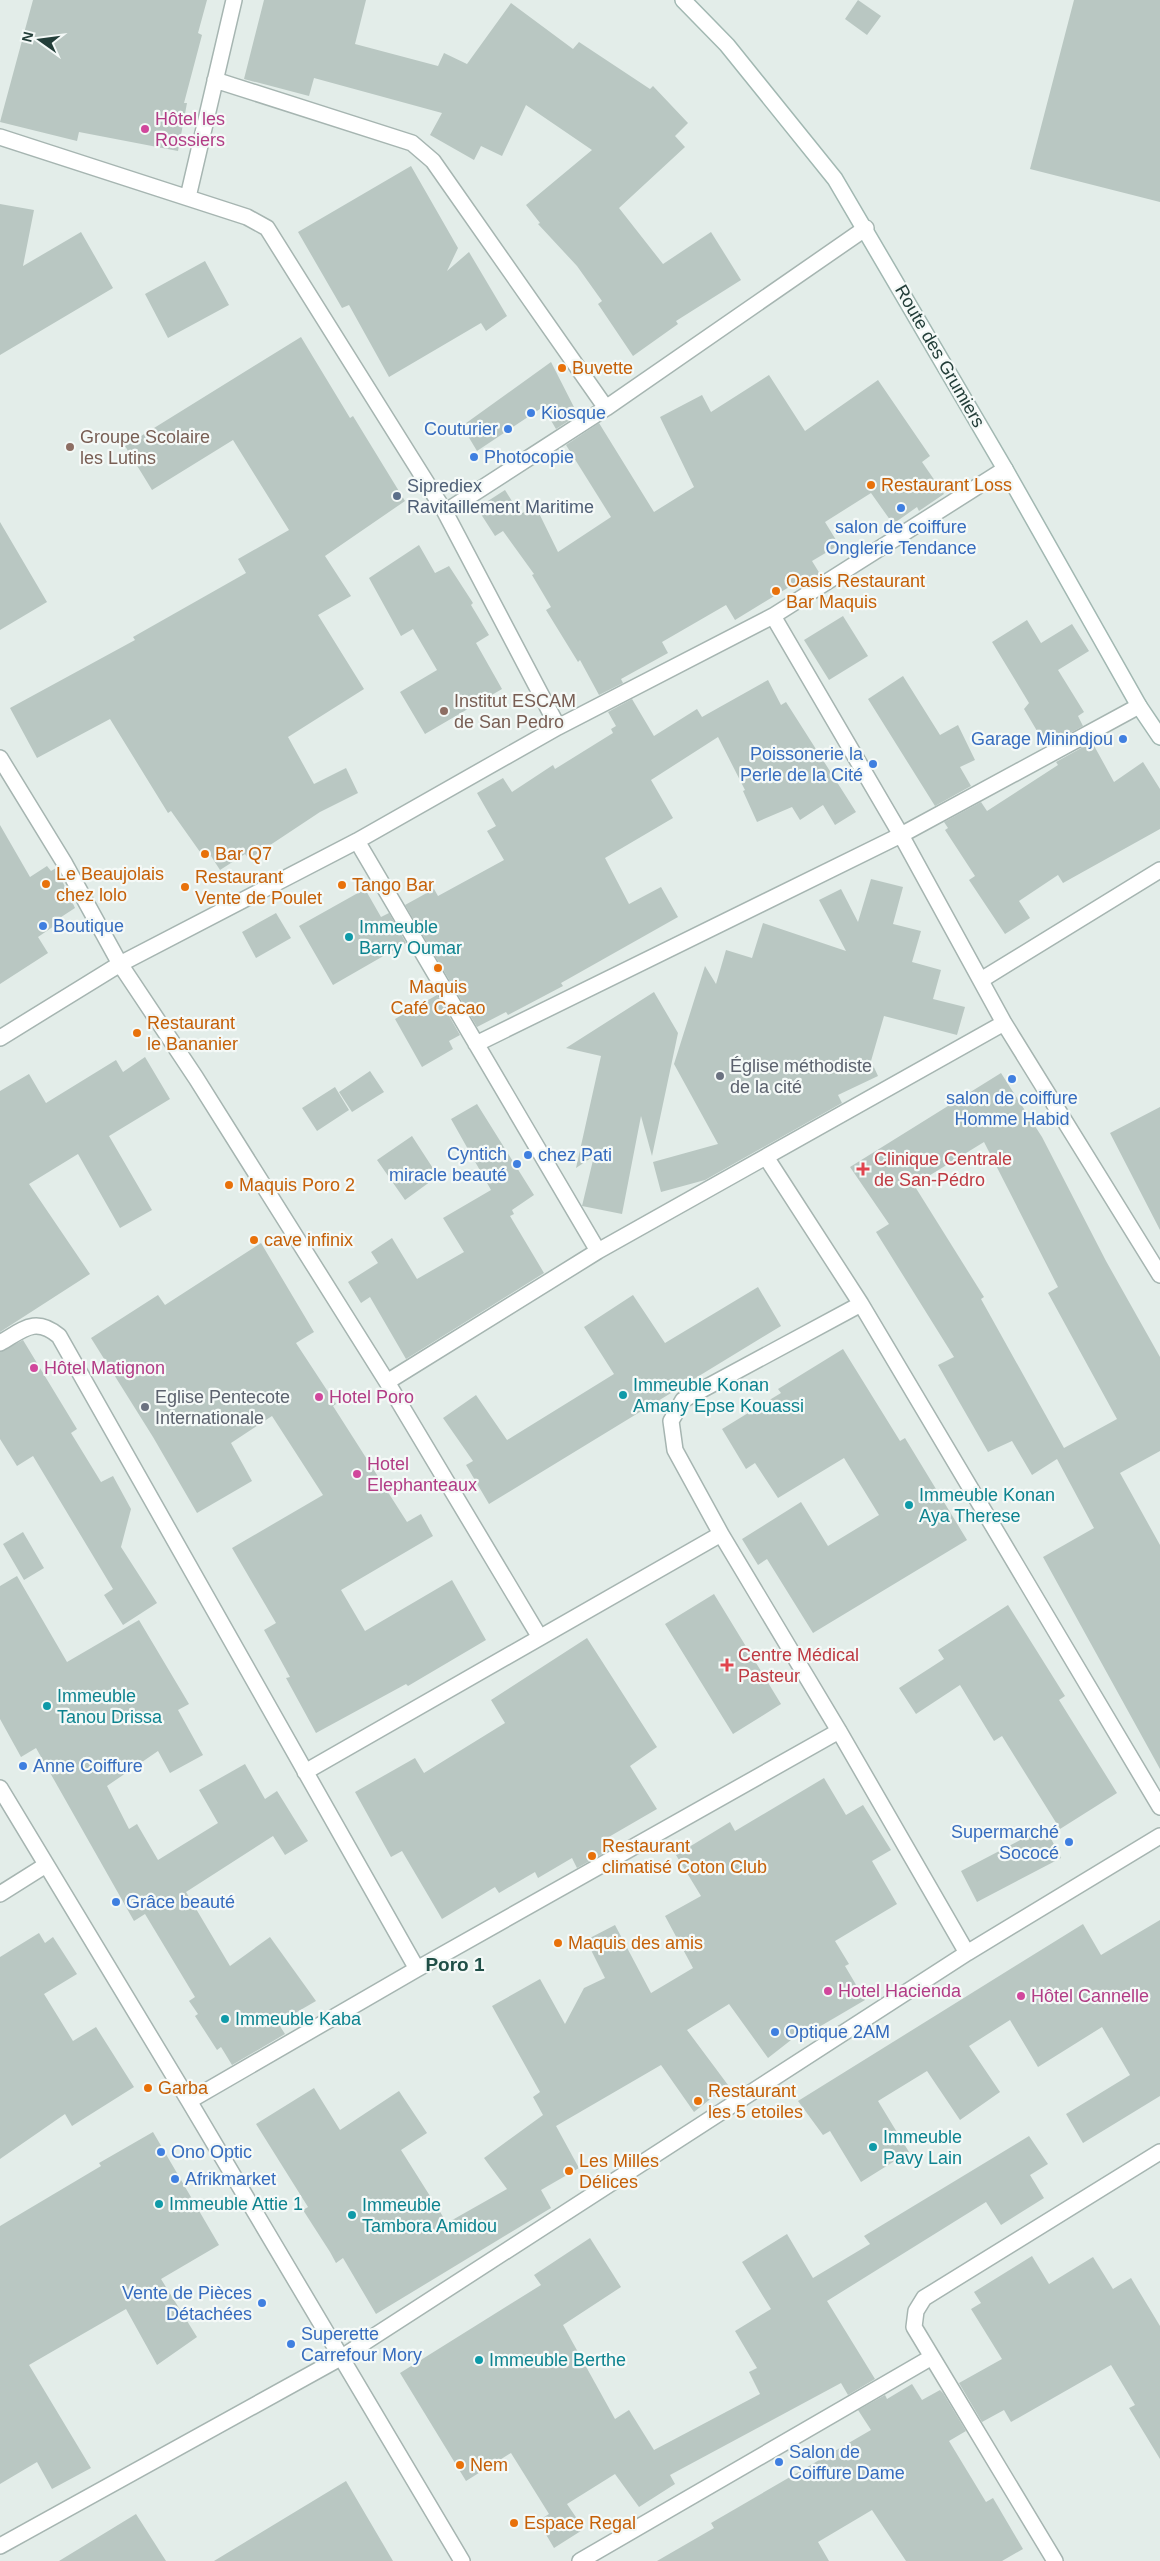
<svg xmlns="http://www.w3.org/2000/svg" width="1160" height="2561" font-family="Arial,sans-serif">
	<rect width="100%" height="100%" fill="#e3ede9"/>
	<path fill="#b9c7c2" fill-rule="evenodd" d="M 33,0 L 207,0 L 198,33 L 202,35 L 184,103 L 187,103 L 178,151 L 79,132 L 77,141 L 0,122 Z
		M 264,0 L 366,0 L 355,44 L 438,66 L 444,53 L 467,64 L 511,3 L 573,49 L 579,42 L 650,89 L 653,86 L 688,123 L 675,136 L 685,147 L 619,208 L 663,264 L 711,232 L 741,280 L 676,321 L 678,324 L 633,356 L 598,304 L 602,301 L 577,266 L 538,224 L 540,223 L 526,205 L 592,150 L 526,105 L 502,156 L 481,146 L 474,160 L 430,135 L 442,113 L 314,78 L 309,96 L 244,79 Z
		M 858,0 L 881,16 L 867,35 L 845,19 Z
		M 1074,0 L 1160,0 L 1160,202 L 1030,169 Z
		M 411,166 L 458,248 L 447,271 L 469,252 L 507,316 L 486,331 L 481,323 L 389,377 L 349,305 L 342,308 L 298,232 Z
		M 0,204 L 34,210 L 23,266 L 81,232 L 113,288 L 0,355 Z
		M 205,261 L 229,305 L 168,338 L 145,294 Z
		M 301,337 L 350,418 L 353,416 L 405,501 L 325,556 L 351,596 L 318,615 L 364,689 L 288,737 L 314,784 L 346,768 L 358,793 L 320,812 L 249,859 L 245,854 L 220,870 L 211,856 L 205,859 L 171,811 L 168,813 L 110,719 L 37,758 L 10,708 L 135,640 L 133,637 L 246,573 L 238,559 L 289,530 L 233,440 L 152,490 L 125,446 Z
		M 551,362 L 578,415 L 556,429 L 543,407 L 477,451 L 462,426 Z
		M 769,375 L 805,431 L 878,380 L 930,456 L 922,462 L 944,494 L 919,511 L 917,507 L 893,524 L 871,493 L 825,522 L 839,545 L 812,561 L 820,574 L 796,589 L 794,584 L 735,620 L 726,605 L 662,642 L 668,653 L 621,679 L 623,683 L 599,695 L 580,660 L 578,662 L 546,610 L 551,607 L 532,575 L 534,574 L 503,531 L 495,536 L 477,508 L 505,490 L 520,514 L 536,507 L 558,552 L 611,517 L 566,445 L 599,423 L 654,512 L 694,487 L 660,417 L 702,395 L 711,412 Z
		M 0,522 L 47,602 L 0,630 Z
		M 419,545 L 435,573 L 449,566 L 473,603 L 471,605 L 489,635 L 476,643 L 502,689 L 425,734 L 400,692 L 437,670 L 413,629 L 401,636 L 369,578 Z
		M 843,616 L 868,656 L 829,680 L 804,640 Z
		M 1027,620 L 1041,643 L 1072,624 L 1089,651 L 1058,670 L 1084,712 L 1078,716 L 1083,726 L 1046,746 L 1024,709 L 1029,703 L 992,642 Z
		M 903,676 L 940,735 L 958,725 L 975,760 L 960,767 L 971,786 L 935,806 L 868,699 Z
		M 768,680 L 781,705 L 786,702 L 856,812 L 835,825 L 823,805 L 800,820 L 792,807 L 757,822 L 743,791 L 745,790 L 718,737 L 651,780 L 673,818 L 605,858 L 629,904 L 661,887 L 678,917 L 561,983 L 563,986 L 508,1015 L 506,1012 L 477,1027 L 405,905 L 434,889 L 438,896 L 504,860 L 487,831 L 496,826 L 477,793 L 503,778 L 512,792 L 553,765 L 555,769 L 613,733 L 611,729 L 616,726 L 608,712 L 632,699 L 654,736 L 697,709 L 702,717 Z
		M 1092,742 L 1114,782 L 1143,762 L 1160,789 L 1160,829 L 1063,883 L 1058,875 L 1019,901 L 1030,918 L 1005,934 L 969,880 L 975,876 L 945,830 L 948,828 L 944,822 L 981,802 L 987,811 L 1058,765 L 1056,762 Z
		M 0,825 L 30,877 L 47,866 L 51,871 L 56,868 L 75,908 L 55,921 L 57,924 L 38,937 L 48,953 L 0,984 Z
		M 871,879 L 903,887 L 893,924 L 921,931 L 912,962 L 941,970 L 933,999 L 965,1007 L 957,1035 L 884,1016 L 871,1061 L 878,1076 L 838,1095 L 842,1103 L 705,1180 L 661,1192 L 653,1162 L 718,1144 L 674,1064 L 705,966 L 716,984 L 726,950 L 752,958 L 763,923 L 846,951 L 819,900 L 841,889 L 858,922 Z
		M 365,889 L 381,917 L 389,913 L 406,943 L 333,985 L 299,926 Z
		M 276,913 L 291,938 L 256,958 L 242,932 Z
		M 654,992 L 678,1033 L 652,1156 L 641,1116 L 622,1214 L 582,1206 L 594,1156 L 576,1168 L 601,1056 L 566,1048 Z
		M 437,995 L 460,1035 L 449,1041 L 453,1049 L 422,1067 L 395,1019 Z
		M 145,1057 L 170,1099 L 109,1136 L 152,1210 L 120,1228 L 78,1154 L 29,1184 L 90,1274 L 0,1332 L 0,1091 L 29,1074 L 46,1103 L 116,1060 L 123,1072 Z
		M 370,1071 L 384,1092 L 352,1112 L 339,1092 Z
		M 1001,1073 L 1042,1137 L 1106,1261 L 1160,1357 L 1160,1451 L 1120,1473 L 1160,1545 L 1160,1769 L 1043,1557 L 1094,1528 L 1057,1459 L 1032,1475 L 1012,1441 L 988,1452 L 938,1365 L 954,1357 L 876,1232 L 889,1224 L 850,1167 ZM 984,1142 L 1058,1287 L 1048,1293 L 1117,1419 L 1064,1448 L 981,1299 L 984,1297 L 914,1185 Z
		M 335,1087 L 349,1110 L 317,1131 L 302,1108 Z
		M 477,1104 L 534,1195 L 512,1210 L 514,1214 L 510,1216 L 544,1273 L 406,1359 L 370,1297 L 361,1303 L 348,1282 L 378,1263 L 371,1252 L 392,1238 L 417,1279 L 464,1252 L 443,1218 L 491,1190 L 451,1119 Z
		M 1160,1107 L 1160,1230 L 1110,1133 Z
		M 412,1136 L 438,1176 L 405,1200 L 377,1160 Z
		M 261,1243 L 314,1332 L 296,1343 L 336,1404 L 333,1406 L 407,1522 L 421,1514 L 433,1536 L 341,1590 L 365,1631 L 452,1580 L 486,1640 L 408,1686 L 406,1684 L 316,1733 L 286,1678 L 290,1677 L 264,1630 L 276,1623 L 232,1548 L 323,1495 L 272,1416 L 231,1443 L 252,1481 L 197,1513 L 153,1437 L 91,1338 L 158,1295 L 165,1305 Z
		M 758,1287 L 781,1326 L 489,1504 L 466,1465 L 473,1461 L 443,1418 L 476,1395 L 507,1440 L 614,1374 L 584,1327 L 633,1295 L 665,1343 Z
		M 23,1340 L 77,1429 L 71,1433 L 101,1482 L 113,1476 L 131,1509 L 121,1547 L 157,1603 L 123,1625 L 104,1595 L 113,1589 L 33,1456 L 17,1466 L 0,1439 L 0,1352 Z
		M 843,1349 L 900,1441 L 905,1438 L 967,1540 L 813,1633 L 767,1559 L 758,1565 L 742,1539 L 801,1502 L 828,1546 L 879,1515 L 844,1458 L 778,1498 L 755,1463 L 746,1469 L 722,1429 L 781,1393 L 778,1389 Z
		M 23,1532 L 44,1568 L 24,1580 L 3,1544 Z
		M 17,1576 L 67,1662 L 139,1620 L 189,1704 L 178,1710 L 203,1755 L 170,1773 L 158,1751 L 107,1786 L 129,1829 L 137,1824 L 158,1860 L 218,1823 L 199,1790 L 245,1764 L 265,1799 L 277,1791 L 308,1841 L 285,1855 L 273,1836 L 186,1892 L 230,1966 L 270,1937 L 316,2001 L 278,2023 L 285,2034 L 232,2065 L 221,2047 L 217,2050 L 195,2016 L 198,2014 L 189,2001 L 195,1997 L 145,1914 L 134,1921 L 36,1748 L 21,1757 L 0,1719 L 0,1586 Z
		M 714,1594 L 781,1704 L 733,1734 L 665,1624 Z
		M 1008,1605 L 1065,1696 L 1059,1700 L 1117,1793 L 1060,1829 L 1002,1736 L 994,1741 L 960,1685 L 916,1714 L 899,1688 L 944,1659 L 938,1650 Z
		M 587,1638 L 657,1747 L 630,1766 L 657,1809 L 607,1838 L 613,1848 L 577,1868 L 572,1858 L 538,1878 L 535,1872 L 499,1893 L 495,1887 L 442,1919 L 402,1851 L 391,1857 L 355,1792 L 415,1758 L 424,1773 L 505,1723 L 491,1700 Z
		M 824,1778 L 846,1815 L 863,1805 L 891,1850 L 872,1861 L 897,1904 L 835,1941 L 849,1964 L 845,1966 L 865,2000 L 802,2037 L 800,2033 L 768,2058 L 729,2004 L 687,2030 L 728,2085 L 694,2112 L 661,2065 L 556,2126 L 579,2168 L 541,2190 L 551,2208 L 376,2314 L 343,2258 L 336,2263 L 330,2252 L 303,2210 L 308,2207 L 256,2124 L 314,2088 L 340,2130 L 399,2091 L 427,2133 L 401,2150 L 447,2223 L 507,2189 L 484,2158 L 543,2115 L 533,2097 L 540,2092 L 492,2006 L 540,1979 L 565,2024 L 584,1988 L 605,1978 L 586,1940 L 615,1925 L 651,1993 L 693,1968 L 665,1916 L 701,1896 L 676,1855 L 730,1822 L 735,1831 Z
		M 1045,1827 L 1061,1858 L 977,1902 L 961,1871 Z
		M 1160,1920 L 1160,2096 L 1083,2143 L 1066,2114 L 1130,2075 L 1102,2027 L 1038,2067 L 1010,2020 L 969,2046 L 1000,2092 L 960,2120 L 927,2071 L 878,2101 L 909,2152 L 861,2182 L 830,2131 L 823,2135 L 798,2101 L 1083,1924 L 1101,1955 Z
		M 39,1933 L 45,1943 L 53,1937 L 77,1974 L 44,1994 L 73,2041 L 96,2027 L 134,2087 L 72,2126 L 65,2114 L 0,2159 L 0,1957 Z
		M 153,2132 L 219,2245 L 161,2279 L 197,2337 L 157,2365 L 126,2309 L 29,2365 L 91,2468 L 52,2489 L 37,2462 L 0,2484 L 0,2226 L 101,2166 L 99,2163 Z
		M 1029,2136 L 1048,2164 L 1030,2175 L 1044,2198 L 1001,2225 L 986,2202 L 827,2301 L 875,2379 L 848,2395 L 841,2383 L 670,2475 L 675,2484 L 639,2507 L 615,2474 L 567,2504 L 584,2529 L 554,2548 L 538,2521 L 549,2514 L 511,2453 L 466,2481 L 400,2373 L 541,2285 L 534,2275 L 590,2238 L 621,2287 L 563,2325 L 615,2419 L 629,2410 L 654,2450 L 760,2394 L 749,2372 L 757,2368 L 735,2331 L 771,2309 L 742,2262 L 787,2234 L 813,2278 L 870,2244 L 864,2236 Z
		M 1032,2256 L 1049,2284 L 1093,2257 L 1113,2289 L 1131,2278 L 1160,2326 L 1160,2459 L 1129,2408 L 1135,2405 L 1111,2365 L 1011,2422 L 1004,2410 L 982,2422 L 959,2383 L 1002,2359 L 971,2309 L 981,2303 L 974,2292 Z
		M 912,2384 L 922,2400 L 940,2390 L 943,2393 L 966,2431 L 949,2441 L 986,2502 L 993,2498 L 1023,2549 L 1002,2561 L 906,2561 L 872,2510 L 818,2542 L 829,2561 L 657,2561 L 714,2528 L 711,2523 L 871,2430 L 858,2410 L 885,2395 L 887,2399 Z
		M 346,2481 L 393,2561 L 214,2561 Z
		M 136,2514 L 166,2561 L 59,2561 Z"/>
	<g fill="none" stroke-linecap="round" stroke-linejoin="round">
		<defs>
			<path id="street" d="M 215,80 L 412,143 L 433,161 L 606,408
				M 0,137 L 247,217 L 267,228 L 445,512 L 558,727
				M 188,197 L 234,0
				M 445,512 L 606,408 L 866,228
				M 773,616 L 901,835 L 1004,1023 L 1160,1275
				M 0,758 L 65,864 L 120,964 L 196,1078 L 387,1382 L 539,1636
				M 357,841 L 598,1251
				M 981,980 L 1160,870
				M 0,1038 L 120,964 L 357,841 L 558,727 L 773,616 L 1005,469
				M 476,1044 L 901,835 L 1139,706
				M 766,1157 L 861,1304 L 1160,1807
				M 861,1304 L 683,1400 L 671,1421 L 675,1450 L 721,1534 L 839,1731 L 967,1953
				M 0,1343 C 23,1330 35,1316 59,1336 L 417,1969
				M 387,1382 L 598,1251 L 1004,1023
				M 305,1772 L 721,1534
				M 0,1788 L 189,2101 L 462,2561
				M 0,1894 L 46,1865
				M 189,2101 L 417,1969 L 839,1731
				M 0,2546 L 342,2357 L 967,1953 L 1160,1836
				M 580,2561 L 932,2357
				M 1055,2561 L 914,2327 L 916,2311 L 924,2298 L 1160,2152"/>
			<path id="secondary" d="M 683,0 L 727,45 L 835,179 L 1005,469 L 1139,706 L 1160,737"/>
		</defs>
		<use href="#street" stroke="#a6b5b1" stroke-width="18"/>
		<use href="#secondary" stroke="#a2b8b2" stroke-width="18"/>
		<use href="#street" stroke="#fff" stroke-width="15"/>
		<use href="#secondary" stroke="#fff" stroke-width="15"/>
	</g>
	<g fill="#d1479c" stroke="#f4f9f7" stroke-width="2">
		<circle cx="145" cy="129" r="5"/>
		<circle cx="34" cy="1368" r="5"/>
		<circle cx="319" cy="1397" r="5"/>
		<circle cx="357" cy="1474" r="5"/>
		<circle cx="828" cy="1991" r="5"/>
		<circle cx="1021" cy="1996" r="5"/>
	</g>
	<g fill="#e8710a" stroke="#f4f9f7" stroke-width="2">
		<circle cx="562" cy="368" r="5"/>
		<circle cx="871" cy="485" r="5"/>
		<circle cx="776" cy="591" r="5"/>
		<circle cx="205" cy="854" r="5"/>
		<circle cx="46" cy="884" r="5"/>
		<circle cx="342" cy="885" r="5"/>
		<circle cx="185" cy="887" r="5"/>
		<circle cx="438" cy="968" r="5"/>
		<circle cx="137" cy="1033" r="5"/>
		<circle cx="229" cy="1185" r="5"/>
		<circle cx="254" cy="1240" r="5"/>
		<circle cx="592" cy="1856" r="5"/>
		<circle cx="558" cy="1943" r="5"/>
		<circle cx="148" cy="2088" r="5"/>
		<circle cx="698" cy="2101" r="5"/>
		<circle cx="569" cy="2171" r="5"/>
		<circle cx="460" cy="2465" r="5"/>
		<circle cx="514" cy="2523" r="5"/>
	</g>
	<g fill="#3f7fe0" stroke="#f4f9f7" stroke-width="2">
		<circle cx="531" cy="413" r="5"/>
		<circle cx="508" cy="429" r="5"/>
		<circle cx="474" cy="457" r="5"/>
		<circle cx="901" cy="508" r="5"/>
		<circle cx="1123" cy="739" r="5"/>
		<circle cx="873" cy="764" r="5"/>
		<circle cx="43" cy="926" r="5"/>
		<circle cx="1012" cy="1079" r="5"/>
		<circle cx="528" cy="1155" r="5"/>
		<circle cx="517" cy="1164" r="5"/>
		<circle cx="23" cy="1766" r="5"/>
		<circle cx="1069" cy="1842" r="5"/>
		<circle cx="116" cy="1902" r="5"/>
		<circle cx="775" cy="2032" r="5"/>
		<circle cx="161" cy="2152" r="5"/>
		<circle cx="175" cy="2179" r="5"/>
		<circle cx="262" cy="2303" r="5"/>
		<circle cx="291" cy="2344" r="5"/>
		<circle cx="779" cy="2462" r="5"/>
	</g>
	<g fill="#8d6e63" stroke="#f4f9f7" stroke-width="2">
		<circle cx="70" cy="447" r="5"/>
		<circle cx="444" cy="711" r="5"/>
	</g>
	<circle fill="#5c6f8a" stroke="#f4f9f7" stroke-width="2" cx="397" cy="496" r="5"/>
	<g fill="#0f9aa8" stroke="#f4f9f7" stroke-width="2">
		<circle cx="349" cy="937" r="5"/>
		<circle cx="623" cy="1395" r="5"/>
		<circle cx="909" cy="1505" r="5"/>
		<circle cx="47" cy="1706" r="5"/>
		<circle cx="225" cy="2019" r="5"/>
		<circle cx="873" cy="2147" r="5"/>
		<circle cx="159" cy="2204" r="5"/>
		<circle cx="352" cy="2215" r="5"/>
		<circle cx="479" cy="2360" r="5"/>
	</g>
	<g fill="#6b7280" stroke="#f4f9f7" stroke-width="2">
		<circle cx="720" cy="1076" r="5"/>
		<circle cx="145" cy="1407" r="5"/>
	</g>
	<g fill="#e0444e" stroke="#f4f9f7" stroke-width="2">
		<path d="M860.5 1161.5h5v5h5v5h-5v5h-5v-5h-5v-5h5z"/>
		<path d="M724.5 1657.5h5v5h5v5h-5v5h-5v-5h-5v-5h5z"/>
	</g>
	<g text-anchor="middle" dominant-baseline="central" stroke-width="4.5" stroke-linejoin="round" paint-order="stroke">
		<g font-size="18" fill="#b23c85" stroke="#f4f9f7" text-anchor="start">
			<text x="155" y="119">Hôtel les<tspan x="155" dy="21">Rossiers</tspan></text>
			<text x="44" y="1368">Hôtel Matignon</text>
			<text x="329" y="1397">Hotel Poro</text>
			<text x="367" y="1464">Hotel<tspan x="367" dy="21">Elephanteaux</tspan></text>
			<text x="838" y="1991">Hotel Hacienda</text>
			<text x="1031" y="1996">Hôtel Cannelle</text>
		</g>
		<g font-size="18" fill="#233e39" stroke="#f4f9f7">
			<text transform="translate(940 356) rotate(60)">Route des Grumiers</text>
		</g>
		<g font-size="18" fill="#c56008" stroke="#f4f9f7" text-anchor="start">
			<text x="572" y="368">Buvette</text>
			<text x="881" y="485">Restaurant Loss</text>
			<text x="786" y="581">Oasis Restaurant<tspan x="786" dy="21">Bar Maquis</tspan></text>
			<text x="215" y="854">Bar Q7</text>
			<text x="56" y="874">Le Beaujolais<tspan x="56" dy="21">chez lolo</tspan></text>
			<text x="195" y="877">Restaurant<tspan x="195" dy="21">Vente de Poulet</tspan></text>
			<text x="352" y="885">Tango Bar</text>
			<text x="438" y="987" text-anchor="middle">Maquis<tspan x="438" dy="21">Café Cacao</tspan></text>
			<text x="147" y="1023">Restaurant<tspan x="147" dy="21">le Bananier</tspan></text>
			<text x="239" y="1185">Maquis Poro 2</text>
			<text x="264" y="1240">cave infinix</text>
			<text x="602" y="1846">Restaurant<tspan x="602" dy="21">climatisé Coton Club</tspan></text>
			<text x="568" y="1943">Maquis des amis</text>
			<text x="158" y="2088">Garba</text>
			<text x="708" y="2091">Restaurant<tspan x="708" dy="21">les 5 etoiles</tspan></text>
			<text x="579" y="2161">Les Milles<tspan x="579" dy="21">Délices</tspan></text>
			<text x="470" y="2465">Nem</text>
			<text x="524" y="2523">Espace Regal</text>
		</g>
		<g font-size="18" fill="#366cbe" stroke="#f4f9f7" text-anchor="start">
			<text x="541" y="413">Kiosque</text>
			<text x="498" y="429" text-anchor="end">Couturier</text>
			<text x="484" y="457">Photocopie</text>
			<text x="901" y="527" text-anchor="middle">salon de coiffure<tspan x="901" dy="21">Onglerie Tendance</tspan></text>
			<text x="1113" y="739" text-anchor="end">Garage Minindjou</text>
			<text x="863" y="754" text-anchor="end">Poissonerie la<tspan x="863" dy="21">Perle de la Cité</tspan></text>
			<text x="53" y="926">Boutique</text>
			<text x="1012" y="1098" text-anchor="middle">salon de coiffure<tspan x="1012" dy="21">Homme Habid</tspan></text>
			<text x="507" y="1154" text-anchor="end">Cyntich<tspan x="507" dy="21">miracle beauté</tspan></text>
			<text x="538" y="1155">chez Pati</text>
			<text x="33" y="1766">Anne Coiffure</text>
			<text x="1059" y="1832" text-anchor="end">Supermarché<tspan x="1059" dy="21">Sococé</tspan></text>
			<text x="126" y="1902">Grâce beauté</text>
			<text x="785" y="2032">Optique 2AM</text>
			<text x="171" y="2152">Ono Optic</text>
			<text x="185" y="2179">Afrikmarket</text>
			<text x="252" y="2293" text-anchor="end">Vente de Pièces<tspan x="252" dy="21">Détachées</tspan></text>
			<text x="301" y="2334">Superette<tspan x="301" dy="21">Carrefour Mory</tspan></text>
			<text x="789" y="2452">Salon de<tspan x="789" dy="21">Coiffure Dame</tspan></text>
		</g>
		<g font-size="18" fill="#785e54" stroke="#f4f9f7" text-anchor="start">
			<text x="80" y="437">Groupe Scolaire<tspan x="80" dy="21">les Lutins</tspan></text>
			<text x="454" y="701">Institut ESCAM<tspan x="454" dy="21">de San Pedro</tspan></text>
		</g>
		<g font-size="18" fill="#4e5e75" stroke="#f4f9f7" text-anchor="start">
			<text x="407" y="486">Siprediex<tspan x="407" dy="21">Ravitaillement Maritime</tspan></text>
		</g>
		<g font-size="18" fill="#0d838f" stroke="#f4f9f7" text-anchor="start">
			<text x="359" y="927">Immeuble<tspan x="359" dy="21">Barry Oumar</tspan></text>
			<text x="633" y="1385">Immeuble Konan<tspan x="633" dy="21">Amany Epse Kouassi</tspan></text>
			<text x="919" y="1495">Immeuble Konan<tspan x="919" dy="21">Aya Therese</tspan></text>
			<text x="57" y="1696">Immeuble<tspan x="57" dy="21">Tanou Drissa</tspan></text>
			<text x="235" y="2019">Immeuble Kaba</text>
			<text x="883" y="2137">Immeuble<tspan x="883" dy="21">Pavy Lain</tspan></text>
			<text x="169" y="2204">Immeuble Attie 1</text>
			<text x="362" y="2205">Immeuble<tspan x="362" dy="21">Tambora Amidou</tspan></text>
			<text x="489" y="2360">Immeuble Berthe</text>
		</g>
		<g font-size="18" fill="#5b616d" stroke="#f4f9f7" text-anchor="start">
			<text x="730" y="1066">Église méthodiste<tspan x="730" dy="21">de la cité</tspan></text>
			<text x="155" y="1397">Eglise Pentecote<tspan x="155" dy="21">Internationale</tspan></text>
		</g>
		<g font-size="18" fill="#be3a42" stroke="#f4f9f7" text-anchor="start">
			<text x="874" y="1159">Clinique Centrale<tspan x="874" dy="21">de San-Pédro</tspan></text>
			<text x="738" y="1655">Centre Médical<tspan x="738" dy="21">Pasteur</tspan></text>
		</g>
		<g font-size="19" font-weight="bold" fill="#204f47" stroke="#f4f9f7">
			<text x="455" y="1964">Poro 1</text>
		</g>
	</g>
	<g transform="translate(40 40) rotate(284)" stroke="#f4f9f7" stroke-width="4" paint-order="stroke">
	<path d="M0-4L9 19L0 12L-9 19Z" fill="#233e39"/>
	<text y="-8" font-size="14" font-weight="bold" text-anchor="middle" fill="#233e39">N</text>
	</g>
</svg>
